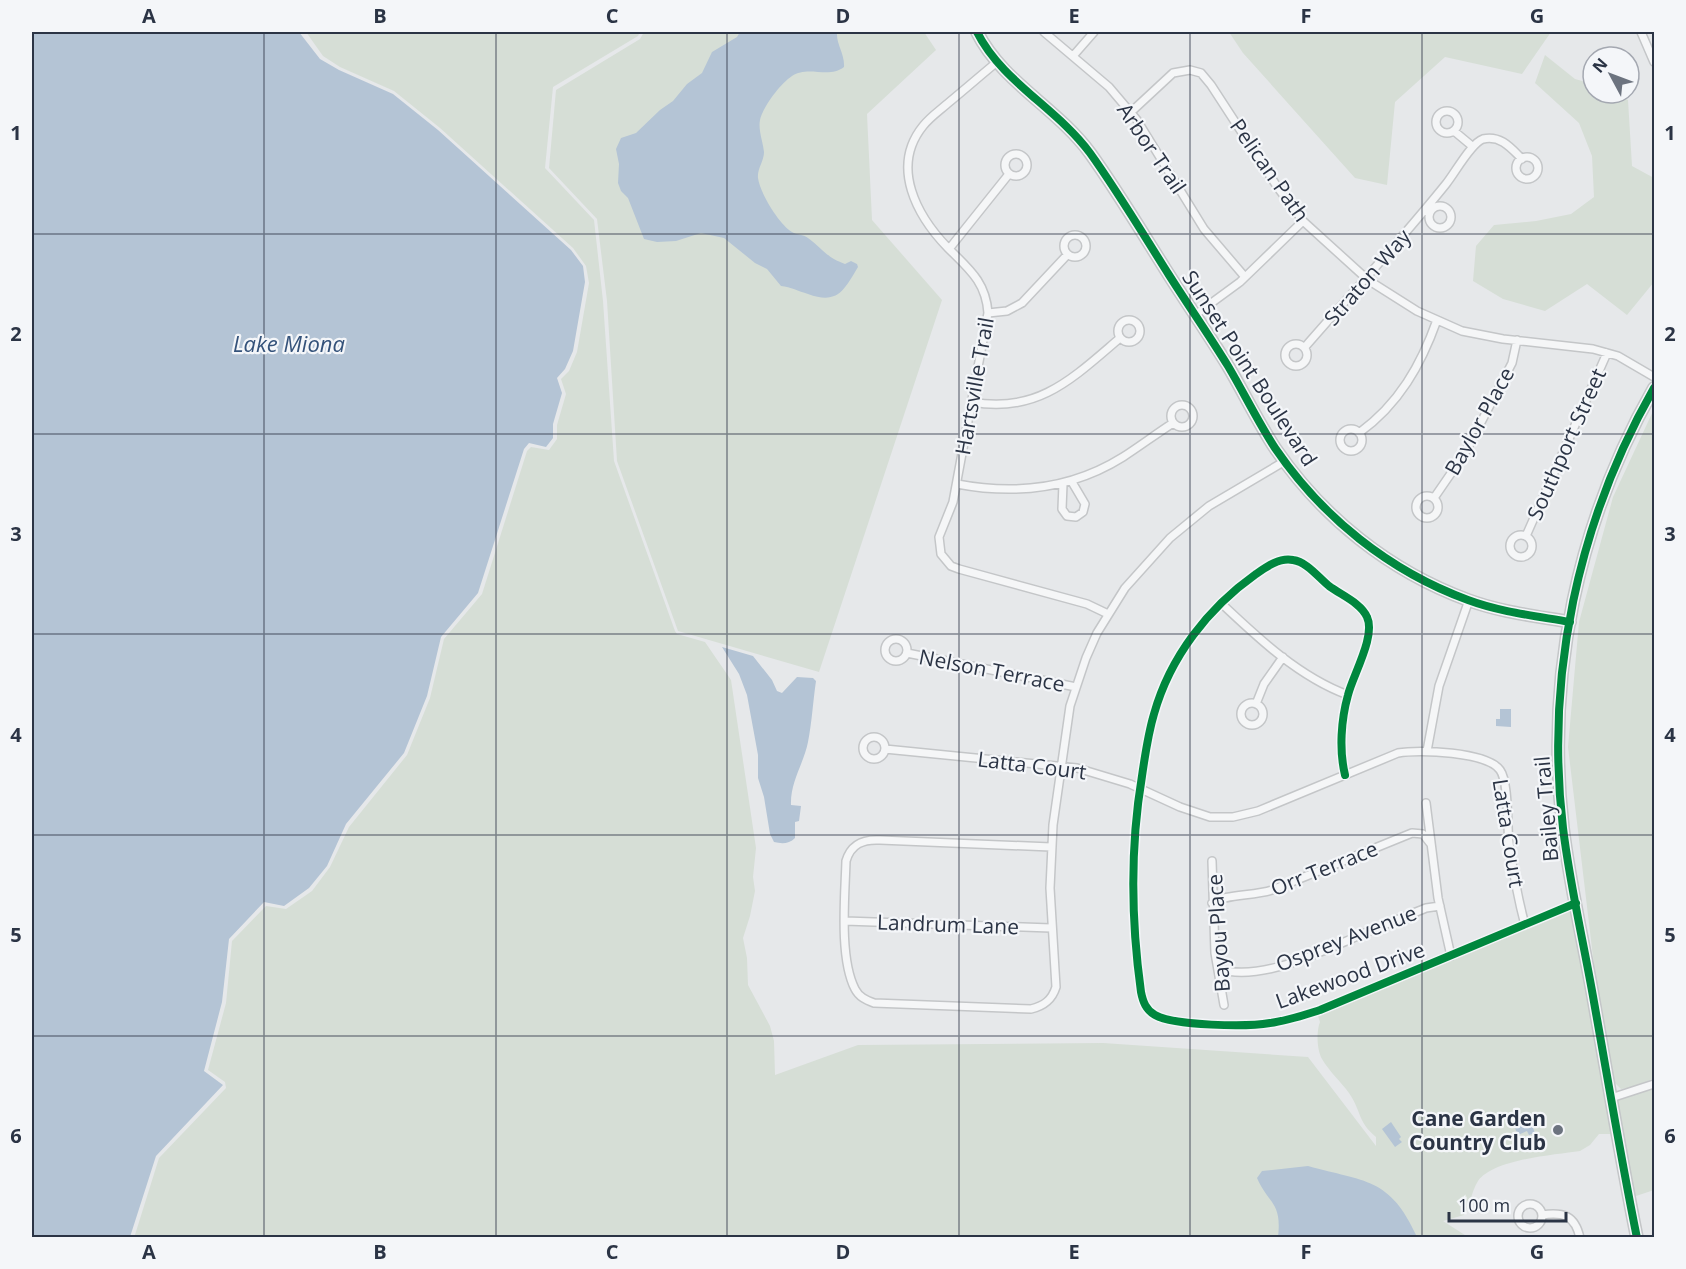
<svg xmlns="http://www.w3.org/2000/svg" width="1686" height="1269" font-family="'Open Sans',sans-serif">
	<rect width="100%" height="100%" fill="#e6e8ea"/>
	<path fill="#d6ded6" d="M 306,32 L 640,32 L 638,36 L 553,87 L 545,168 L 594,220 L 603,301 L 614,461 L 675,631 L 677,634 L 705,642 L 731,680 L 756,848 L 753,877 L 755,891 L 750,916 L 743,938 L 747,958 L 748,985 L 770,1026 L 774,1041 L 775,1075 L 858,1045 L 1103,1043 L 1308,1057 L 1376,1146 L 1376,1137 C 1357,1121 1362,1112 1349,1093 C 1341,1082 1329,1071 1322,1059 C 1317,1050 1316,1032 1320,1022 L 1316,1010 L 1572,905 L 1614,1134 L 1599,1134 L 1590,1145 L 1580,1151 C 1554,1155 1494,1159 1478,1181 C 1471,1192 1471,1204 1464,1215 L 1443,1221 L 1468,1237 L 134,1238 L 159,1158 L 226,1088 L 225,1082 L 208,1070 L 226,1003 L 232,941 L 266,906 L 286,909 L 312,891 L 330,867 L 349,827 L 407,755 L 430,698 L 444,639 L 482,594 L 527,451 L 531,447 L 549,450 L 557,439 L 557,425 L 566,394 L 561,379 L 569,371 L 577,352 L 589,283 L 586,266 L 573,248 L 440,128 L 394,91 L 340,67 L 323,56 Z
		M 644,32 L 924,32 L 936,50 L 867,114 L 872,220 L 942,300 L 819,672 L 678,631 L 617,461 L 607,301 L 597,219 L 549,168 L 556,90 L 640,39 Z
		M 1229,32 L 1551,32 L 1522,74 L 1445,57 L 1395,102 L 1387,185 L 1355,178 L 1243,53 Z
		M 1545,55 L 1575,79 L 1593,84 L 1593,93 L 1617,93 L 1628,100 L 1632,166 L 1654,178 L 1654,282 L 1627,315 L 1587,284 L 1545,311 L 1503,299 L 1473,281 L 1476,246 L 1494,225 L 1536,221 L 1571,214 L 1594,197 L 1592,156 L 1579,123 L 1535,83 Z
		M 1654,409 L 1654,1078 L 1635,1087 L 1621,1089 L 1615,1083 L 1598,999 L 1568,747 L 1579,622 L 1613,497 Z
		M 1654,1088 L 1654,1190 L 1633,1197 L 1616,1101 Z"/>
	<path fill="#b4c4d5" d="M 32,32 L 299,32 L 320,59 L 339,70 L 393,94 L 438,130 L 571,250 L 583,266 L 585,282 L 573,351 L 565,369 L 557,378 L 562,393 L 553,424 L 553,438 L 546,447 L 529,443 L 524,449 L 478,593 L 441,637 L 427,696 L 404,753 L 346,824 L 327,866 L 309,888 L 284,906 L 264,902 L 229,939 L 222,1002 L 204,1071 L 223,1085 L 156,1156 L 130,1237 L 32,1237 Z
		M 740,32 L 837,32 C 836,44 845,54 844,67 C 829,79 808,65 792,76 C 780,84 763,107 760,120 C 758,130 763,142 764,152 C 764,161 757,169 758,178 C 760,193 779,224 792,232 C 797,235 803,234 808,238 C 824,250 826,257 845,264 L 851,261 L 857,264 L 858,267 C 844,290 838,305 808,294 C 798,291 791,287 781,286 L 767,269 L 755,263 L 724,238 L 701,233 L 676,241 L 657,242 L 644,239 L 628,198 L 621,191 L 618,183 L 619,164 L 616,149 L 621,138 L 636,133 L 660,110 L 673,101 L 687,84 L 702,73 L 712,52 L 737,37 Z
		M 722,647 L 753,656 L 772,680 L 777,691 L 782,693 L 797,677 L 813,678 L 816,681 C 813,701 812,722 808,742 C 804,763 790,782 791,805 L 801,806 L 799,821 L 795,822 L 795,838 C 789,844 782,844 774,842 L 770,834 L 764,797 L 758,778 L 758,755 L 747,695 L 739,674 Z
		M 1500,709 L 1511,709 L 1511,727 L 1496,726 L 1496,719 L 1500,719 Z
		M 1530,1120 L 1535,1133 L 1529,1135 L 1527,1131 L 1518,1135 L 1514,1126 Z
		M 1391,1122 L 1401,1137 L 1399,1139 L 1402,1142 L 1395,1147 L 1382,1129 Z
		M 1308,1166 C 1365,1182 1390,1177 1417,1237 L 1278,1237 C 1282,1202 1269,1205 1257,1178 L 1262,1171 Z"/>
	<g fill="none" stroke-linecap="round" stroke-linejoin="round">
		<defs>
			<path id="street" d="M 1044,32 L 1109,87 L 1137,120 L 1204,229 L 1245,277
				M 1641,32 L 1654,62
				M 1073,56 L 1094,32
				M 997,62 C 980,76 964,90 947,104 C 939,111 930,117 923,126 C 890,167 917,216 948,248 C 969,269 986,282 988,313 L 953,502 L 939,537 L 941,554 L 951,566 L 959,569 L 1087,604 L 1108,614
				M1436 122a11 11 0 1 1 22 0a11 11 0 1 1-22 0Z
				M 1131,112 L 1173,73 L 1190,70 L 1201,73 L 1211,85 L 1278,188 L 1303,221 L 1368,280 L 1417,311 L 1462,331 L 1503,339 L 1593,349 L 1618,356 L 1654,377
				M 1454,131 L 1472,146
				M1005 165a11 11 0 1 1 22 0a11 11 0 1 1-22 0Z
				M1516 168a11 11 0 1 1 22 0a11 11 0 1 1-22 0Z
				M1429 217a11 11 0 1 1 22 0a11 11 0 1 1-22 0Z
				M1064 246a11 11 0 1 1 22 0a11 11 0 1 1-22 0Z
				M 949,249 L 1009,174
				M 988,313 L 1007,311 L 1022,303 L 1067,255
				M 1195,315 L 1240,282 L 1303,221
				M1118 331a11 11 0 1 1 22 0a11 11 0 1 1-22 0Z
				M1285 355a11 11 0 1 1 22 0a11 11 0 1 1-22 0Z
				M 1305,347 C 1352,293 1401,240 1446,184 C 1455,173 1471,143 1483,139 C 1501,135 1511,148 1522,159
				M 972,402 C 1038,414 1073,378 1120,338
				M1171 416a11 11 0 1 1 22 0a11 11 0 1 1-22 0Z
				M1340 440a11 11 0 1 1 22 0a11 11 0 1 1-22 0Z
				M 1359,433 C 1399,404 1421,365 1437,320
				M 957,484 C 1015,495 1072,489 1123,457 C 1140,446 1156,434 1173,423
				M 1063,484 L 1062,509 L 1067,516 L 1076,517 L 1083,512 L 1085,504 L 1072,482
				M1416 507a11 11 0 1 1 22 0a11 11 0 1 1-22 0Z
				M 1434,498 L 1465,453 L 1512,363 L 1517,340
				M1510 546a11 11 0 1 1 22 0a11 11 0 1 1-22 0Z
				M 1526,536 L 1607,353
				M 1221,603 C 1258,638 1299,677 1348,695
				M885 650a11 11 0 1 1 22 0a11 11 0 1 1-22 0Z
				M 907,653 L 1076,687
				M1241 714a11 11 0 1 1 22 0a11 11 0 1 1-22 0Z
				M 1256,704 L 1264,684 L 1283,657
				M863 748a11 11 0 1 1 22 0a11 11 0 1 1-22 0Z
				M 885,749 L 1077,768 L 1130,784 L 1180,807 L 1210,817 L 1233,817 L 1258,811 L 1398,753 C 1419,749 1487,752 1500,770 C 1509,782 1507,827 1509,843 C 1513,871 1518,899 1525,925
				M 1427,751 L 1439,686 L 1469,600
				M 1345,775 C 1339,750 1341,720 1348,695 C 1353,675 1376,636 1367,617 C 1361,603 1341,595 1329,586 C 1318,577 1307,562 1293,560 C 1280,557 1266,567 1256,574 C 1208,608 1170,657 1154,714 C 1148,734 1145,755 1142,776 C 1130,848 1131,920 1141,992 C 1143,1002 1146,1010 1155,1015 C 1175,1026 1247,1027 1270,1023 C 1287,1021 1304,1015 1320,1010 L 1576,903
				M 1426,803 L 1438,898 L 1451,956
				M 1051,847 L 880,840 C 863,839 851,844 846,861 C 845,896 839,958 855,989 C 859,997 866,1000 874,1003 L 1031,1009 C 1044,1006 1052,1000 1056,987 L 1050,888 L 1053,825 L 1070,706 L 1086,658 L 1097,633 L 1125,588 L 1170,538 L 1209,506 L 1285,461
				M 1212,861 L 1215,953 L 1224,1005
				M 1212,903 C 1224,894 1254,896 1272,890 L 1412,833 L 1423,834 L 1430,843
				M 845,921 L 1051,928
				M 1218,969 C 1261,982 1318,953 1358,936 C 1381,926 1404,917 1426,908 L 1440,906
				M 1611,1098 L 1654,1084
				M1518 1216a12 12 0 1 1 24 0a12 12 0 1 1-24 0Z
				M 1542,1215 C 1563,1212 1575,1215 1580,1238"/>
			<path id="secondary" d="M 977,32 C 1002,82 1057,108 1090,153 C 1118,192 1143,234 1169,275 C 1188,305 1209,335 1228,366 C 1244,393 1258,422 1275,448 C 1322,517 1389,571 1468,600 C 1500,612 1536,616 1570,622
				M 1637,1238 C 1621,1159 1608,1080 1594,1002 C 1584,944 1570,886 1563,828 C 1545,676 1578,521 1654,388"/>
		</defs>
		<use href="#street" stroke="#c4c6c8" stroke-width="10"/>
		<use href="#secondary" stroke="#c4c6c8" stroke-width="14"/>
		<use href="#street" stroke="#f5f6f7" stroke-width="7"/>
		<use href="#secondary" stroke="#f8f8f8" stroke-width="10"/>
		<defs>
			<path id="cycleway" d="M 977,32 C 1002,82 1057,108 1090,153 C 1118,192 1143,234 1169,275 C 1188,305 1209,335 1228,366 C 1244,393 1258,422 1275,448 C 1322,517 1389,571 1468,600 C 1500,612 1536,616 1570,622
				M 1345,775 C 1339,750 1341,720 1348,695 C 1353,675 1376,636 1367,617 C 1361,603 1341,595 1329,586 C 1318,577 1307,562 1293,560 C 1280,557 1266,567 1256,574 C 1208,608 1170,657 1154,714 C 1148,734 1145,755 1142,776 C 1130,848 1131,920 1141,992 C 1143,1002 1146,1010 1155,1015 C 1175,1026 1247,1027 1270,1023 C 1287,1021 1304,1015 1320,1010 L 1576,903
				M 1637,1238 C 1621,1159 1608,1080 1594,1002 C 1584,944 1570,886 1563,828 C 1545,676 1578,521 1654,388"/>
		</defs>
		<use href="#cycleway" stroke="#f4f6f9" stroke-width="11"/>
		<use href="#cycleway" stroke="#00873e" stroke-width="8"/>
	</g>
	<path fill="none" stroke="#2b3445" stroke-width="1.5" stroke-opacity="0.55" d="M 264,32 L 264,1238M 496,32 L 496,1238M 727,32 L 727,1238M 959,32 L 959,1238M 1190,32 L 1190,1238M 1422,32 L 1422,1238M 32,234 L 1654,234M 32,434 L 1654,434M 32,634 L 1654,634M 32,835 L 1654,835M 32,1036 L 1654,1036"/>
	<circle fill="#6c737f" stroke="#f4f6f9" stroke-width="2" cx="1558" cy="1130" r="6"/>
	<g text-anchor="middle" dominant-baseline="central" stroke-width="4.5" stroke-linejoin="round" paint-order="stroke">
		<g font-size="21" fill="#2b3445" stroke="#f4f6f9">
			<text transform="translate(1152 148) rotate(56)">Arbor Trail</text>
			<text transform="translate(1270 170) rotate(55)">Pelican Path</text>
			<text transform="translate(1367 277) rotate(-49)">Straton Way</text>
			<text transform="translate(1250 368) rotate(57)">Sunset Point Boulevard</text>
			<text transform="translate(974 386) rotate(-80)">Hartsville Trail</text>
			<text transform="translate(1479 421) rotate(-61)">Baylor Place</text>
			<text transform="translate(1566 444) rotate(-66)">Southport Street</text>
			<text transform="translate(992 670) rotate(11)">Nelson Terrace</text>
			<text transform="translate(1032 765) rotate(7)">Latta Court</text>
			<text transform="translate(1546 809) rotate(-95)">Bailey Trail</text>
			<text transform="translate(1509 833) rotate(81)">Latta Court</text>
			<text transform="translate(1324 868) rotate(-22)">Orr Terrace</text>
			<text transform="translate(948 924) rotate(2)">Landrum Lane</text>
			<text transform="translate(1218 933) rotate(-94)">Bayou Place</text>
			<text transform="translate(1346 938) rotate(-21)">Osprey Avenue</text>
			<text transform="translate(1350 975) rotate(-20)">Lakewood Drive</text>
		</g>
		<g font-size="21" font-weight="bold" fill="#2b3445" stroke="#f4f6f9" text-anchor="end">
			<text x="1546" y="1118">Cane Garden<tspan x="1546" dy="24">Country Club</tspan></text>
		</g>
		<g font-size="22" font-style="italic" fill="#34527a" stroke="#f4f6f9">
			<text x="289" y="343">Lake Miona</text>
		</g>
	</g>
	<rect width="1686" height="1269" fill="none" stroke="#f4f6f9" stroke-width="66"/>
	<g transform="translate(1611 75) rotate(311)"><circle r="28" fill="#f4f6f9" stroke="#a4a8b1" stroke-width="1.5"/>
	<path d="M0-4.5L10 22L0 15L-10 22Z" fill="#6c737f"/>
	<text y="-9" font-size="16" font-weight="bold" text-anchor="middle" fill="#2b3445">N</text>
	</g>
	<path d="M1449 1212v9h117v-9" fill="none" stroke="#2b3445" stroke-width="3"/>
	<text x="1458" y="1212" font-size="18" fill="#2b3445" stroke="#f4f6f9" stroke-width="4.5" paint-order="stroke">100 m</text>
	<rect x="33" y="33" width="1620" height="1203" fill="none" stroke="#2b3445" stroke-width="2"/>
	<g font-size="20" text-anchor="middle" font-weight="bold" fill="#2b3445">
		<text x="149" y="23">A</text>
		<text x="380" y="23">B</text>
		<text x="612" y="23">C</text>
		<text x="843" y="23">D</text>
		<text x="1074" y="23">E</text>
		<text x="1306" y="23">F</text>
		<text x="1537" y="23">G</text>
		<text x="16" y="140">1</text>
		<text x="1670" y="140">1</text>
		<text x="16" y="341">2</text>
		<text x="1670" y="341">2</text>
		<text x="16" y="541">3</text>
		<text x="1670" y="541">3</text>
		<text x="16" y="742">4</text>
		<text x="1670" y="742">4</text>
		<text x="16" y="942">5</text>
		<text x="1670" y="942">5</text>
		<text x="16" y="1143">6</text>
		<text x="1670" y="1143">6</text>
		<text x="149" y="1259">A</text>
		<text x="380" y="1259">B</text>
		<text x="612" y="1259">C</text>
		<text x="843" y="1259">D</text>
		<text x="1074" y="1259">E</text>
		<text x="1306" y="1259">F</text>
		<text x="1537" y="1259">G</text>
	</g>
</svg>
